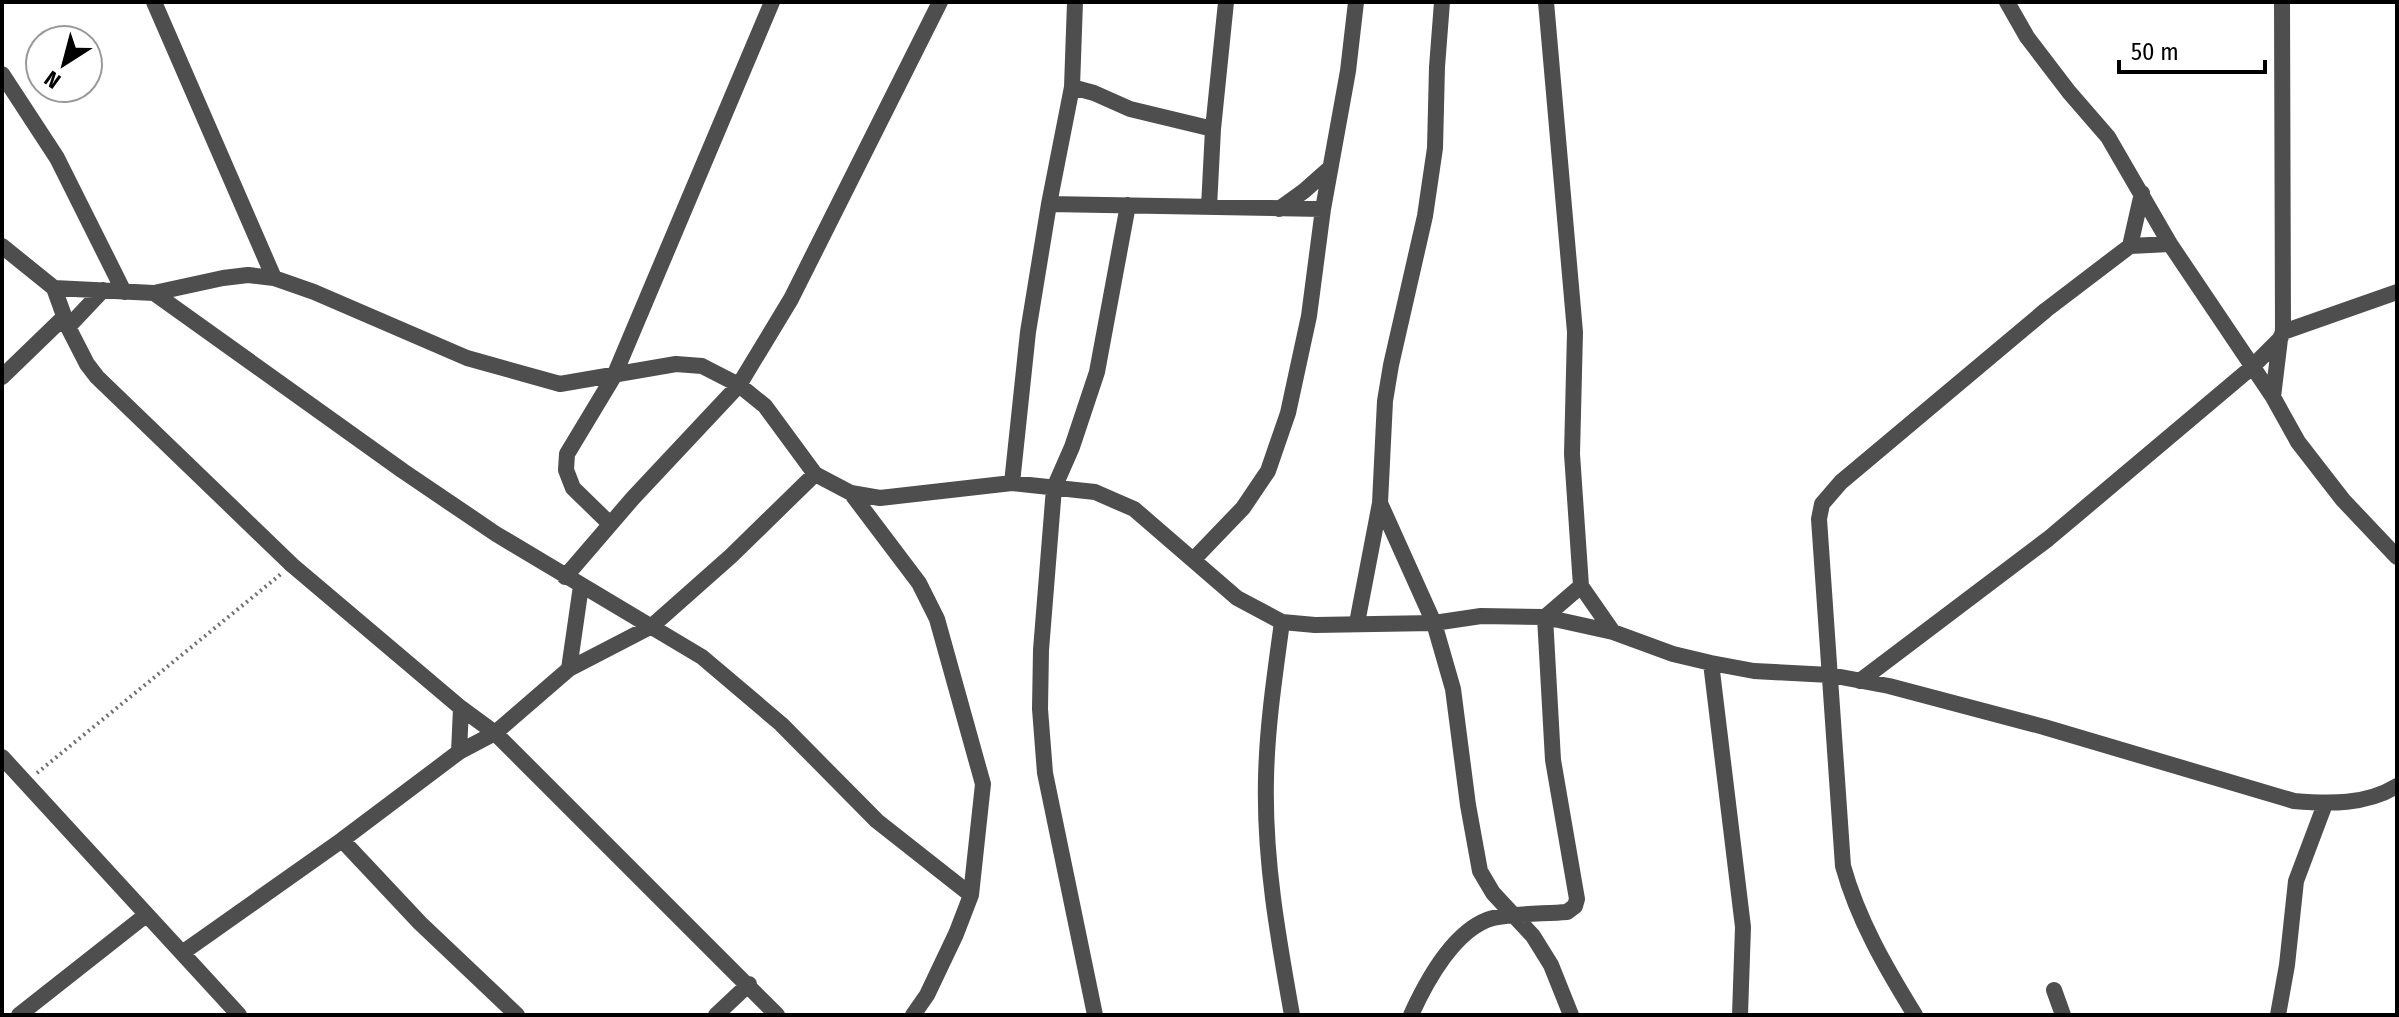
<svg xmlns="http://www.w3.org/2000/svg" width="2399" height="1017" font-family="'Fira Sans Condensed',sans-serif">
	<rect width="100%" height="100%" fill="#fff"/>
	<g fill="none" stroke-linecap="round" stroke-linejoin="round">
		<path stroke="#707070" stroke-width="4" stroke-dasharray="2 4" stroke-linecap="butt" d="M 37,773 L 281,574"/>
		<path stroke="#4e4e4e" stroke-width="16" d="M 154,2 L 274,278
			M 1546,2 L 1575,332 L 1572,454 L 1581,586 L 1613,632
			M 2007,2 L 2027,37 L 2069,92 L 2108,137 L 2170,244 L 2273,397 L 2298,442 L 2343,500 L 2397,557
			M 2,74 L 57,158 L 124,292
			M 1072,87 L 1094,93 L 1130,109 L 1213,129
			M 1049,204 L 1323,209
			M 1209,207 L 1213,129 L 1226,2
			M 1279,209 L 1304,191 L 1330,168
			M 2,246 L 54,288 L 154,293 L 223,278 L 248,275 L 274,278 L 314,292 L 467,358 L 560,384 L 676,364 L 702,366 L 739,385 L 765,406 L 815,474 L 851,493 L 880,498 L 1012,483 L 1095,492 L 1134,509 L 1237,598 L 1282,622 L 1315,625 L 1434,623 L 1481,616 L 1545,617 L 1613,632 L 1673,654 L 1711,663 L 1754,671 L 1830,675 L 1889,686 L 2044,727 L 2294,801 C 2329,804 2366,805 2397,786
			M 2130,246 L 2142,193
			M 54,288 L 68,327 L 87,364 L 97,377 L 292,565 L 461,708 L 495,733 L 777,1015
			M 154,293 L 403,471 L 496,534 L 702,657 L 781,724 L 877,821 L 971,895
			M 68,327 L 103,290
			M 2283,332 L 2397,292
			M 2,377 L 63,318
			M 2273,397 L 2280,339
			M 1012,483 L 1028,332 L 1049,204 L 1072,87 L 1075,2
			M 851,493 L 919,583 L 937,619 L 983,784 L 971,895 L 956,934 L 927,995 L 913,1015
			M 1380,503 L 1434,623 L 1453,689 L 1468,805 L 1480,871 L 1493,893 L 1533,936 L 1551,965 L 1571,1015
			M 610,524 L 573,488 L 566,470 L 567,454 L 614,376 L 772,2
			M 1193,560 L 1243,508 L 1268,471 L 1288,413 L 1309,316 L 1323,209 L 1348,71 L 1356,2
			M 565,577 L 633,498 L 739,385 L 791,299 L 940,2
			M 1282,622 C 1275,674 1267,726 1266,779 C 1264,859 1278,937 1292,1015
			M 1357,623 L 1380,503 L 1385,401 L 1391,365 L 1425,216 L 1435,148 L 1437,67 L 1442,2
			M 1711,663 L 1743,927 L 1740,1015
			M 569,669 L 581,586
			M 1860,681 L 2048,539 L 2251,368 L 2280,339 L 2283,332 L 2282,2
			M 459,752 L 461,708
			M 2,757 L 239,1015
			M 342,840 L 420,923 L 517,1015
			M 182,953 L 342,840 L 459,752 L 495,733 L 569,669 L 652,626 L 731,556 L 815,474
			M 2054,990 L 2063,1015
			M 19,1015 L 146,915
			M 716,1015 L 749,984
			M 1095,1015 L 1045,773 L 1040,709 L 1041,650 L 1054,488 L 1072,447 L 1097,372 L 1128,205
			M 1411,1015 C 1426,982 1455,928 1493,918 C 1516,913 1543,914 1567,912 L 1575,906 L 1577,899 L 1553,760 L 1545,617 L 1581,586
			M 1915,1015 C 1886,968 1858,920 1843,866 L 1819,519 L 1822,504 L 1841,482 L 2046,310 L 2130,246 L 2170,244
			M 2278,1015 L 2287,965 L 2296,881 L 2325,804"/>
	</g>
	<rect width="2399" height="1017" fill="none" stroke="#000000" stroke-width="8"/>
	<g transform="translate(64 64) rotate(216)"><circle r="38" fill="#ffffff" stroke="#999999" stroke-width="2"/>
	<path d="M0-6L14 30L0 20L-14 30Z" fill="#000000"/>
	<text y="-12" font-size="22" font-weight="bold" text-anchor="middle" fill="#000000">N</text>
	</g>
	<path d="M2119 60v12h146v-12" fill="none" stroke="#000000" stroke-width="4"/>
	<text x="2131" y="60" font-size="24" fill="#000000" stroke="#ffffff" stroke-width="6" paint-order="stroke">50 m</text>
</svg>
